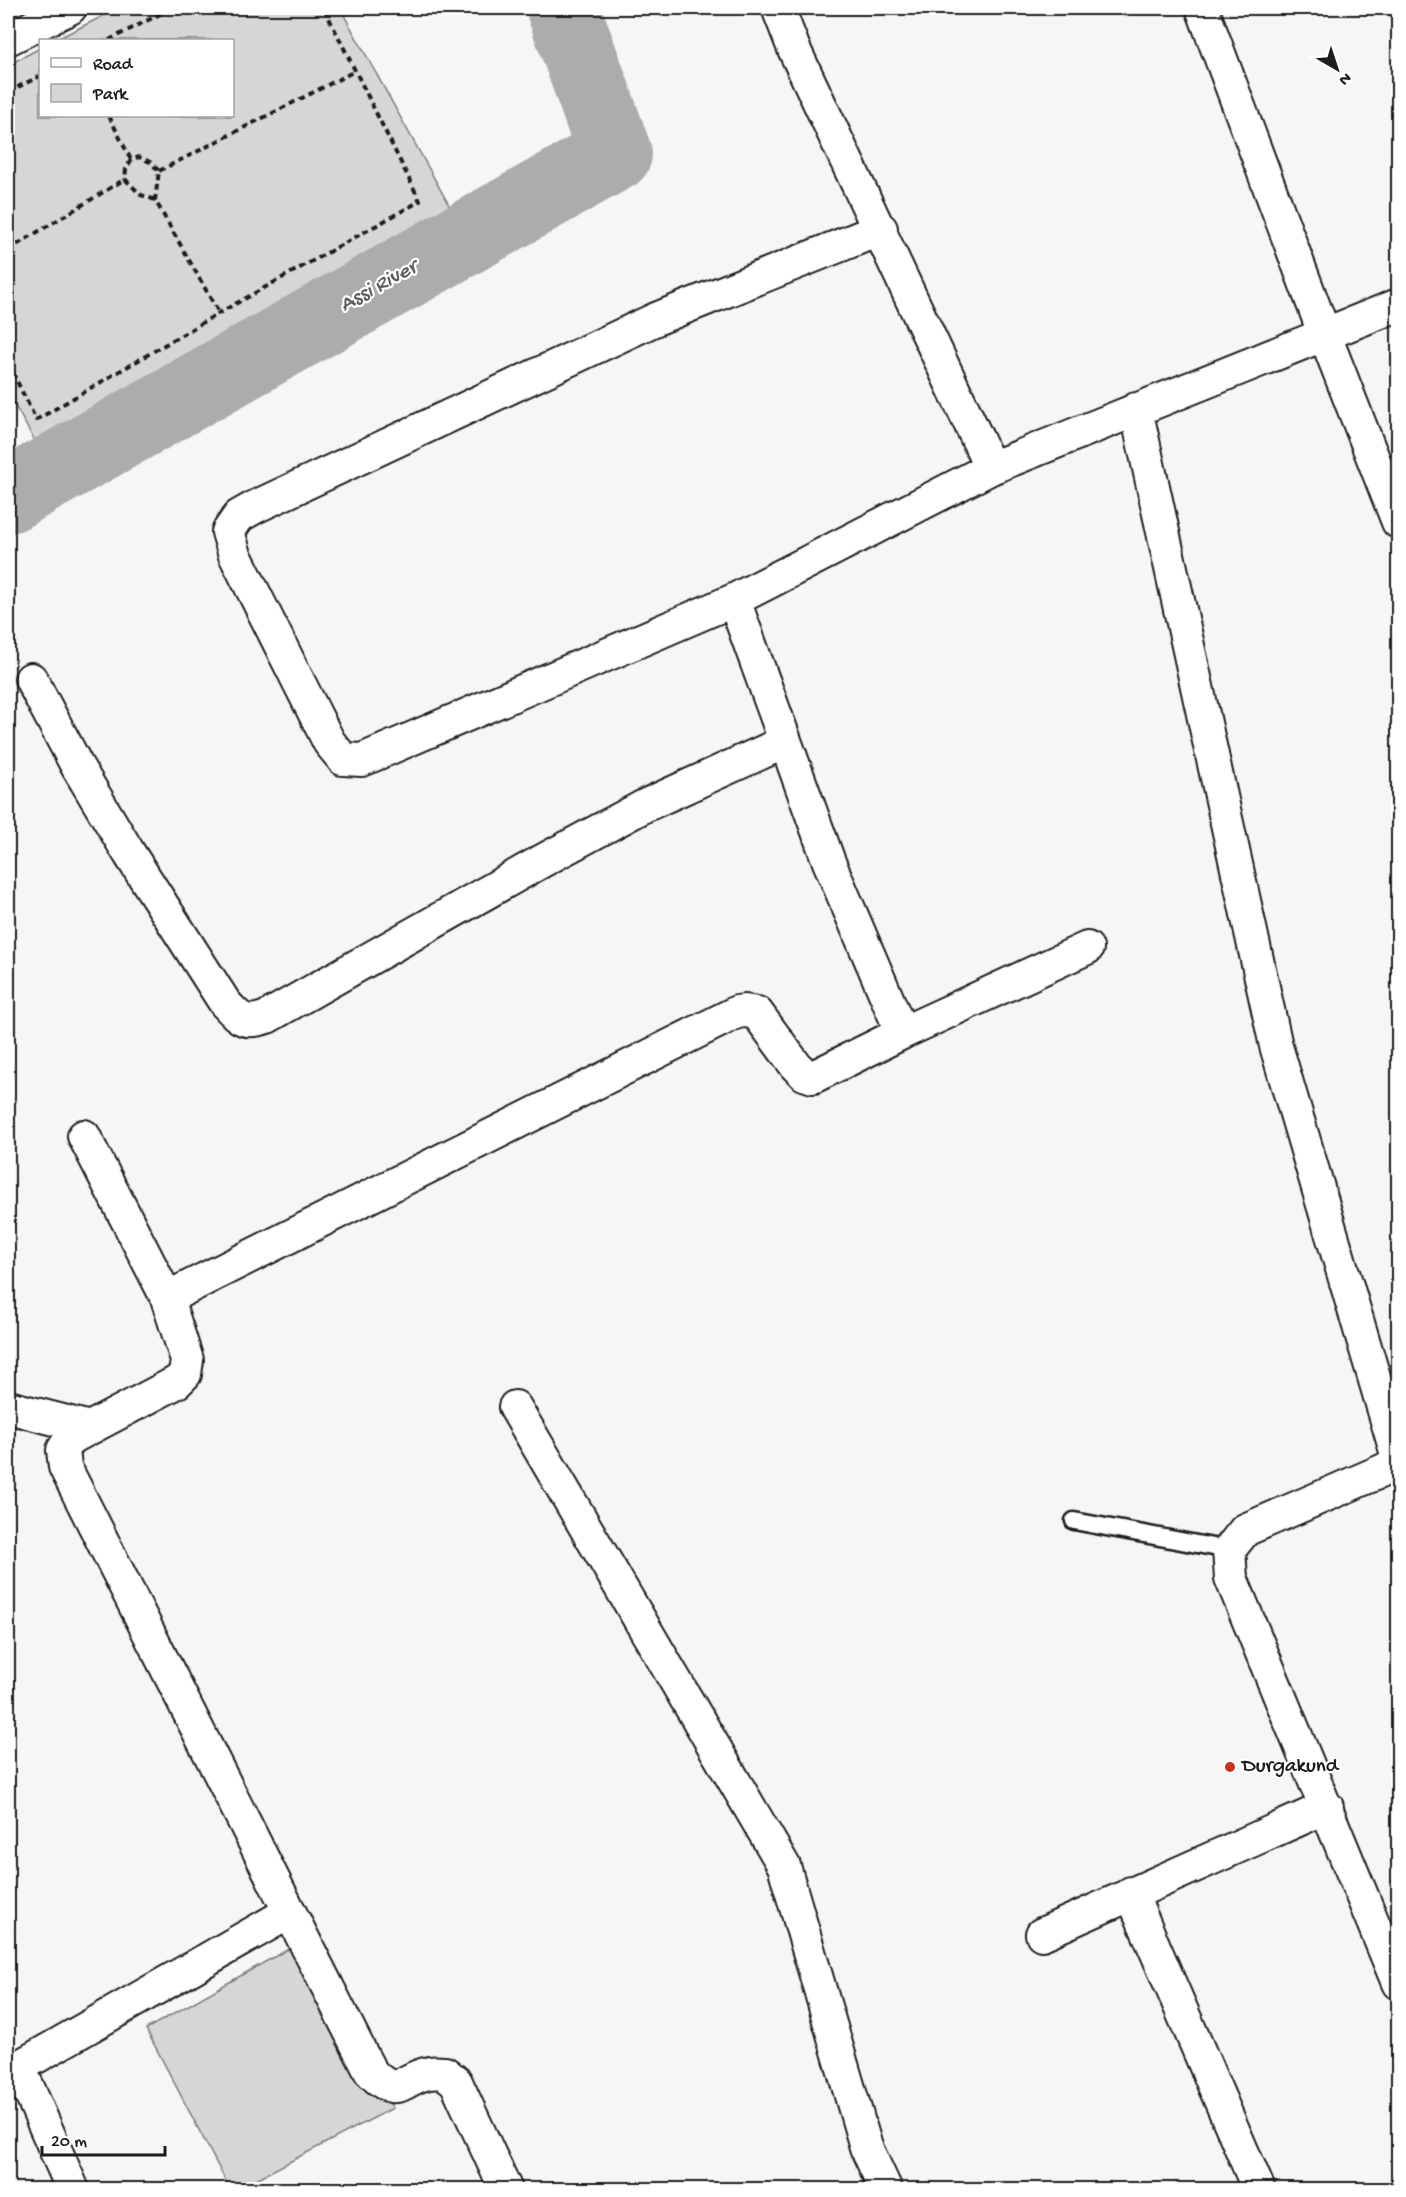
<svg xmlns="http://www.w3.org/2000/svg" width="1406" height="2197" font-family="'Gochi Hand',sans-serif">
	<rect width="100%" height="100%" fill="#f6f6f6"/>
	<filter id="ink" filterUnits="userSpaceOnUse"><feTurbulence type="fractalNoise" baseFrequency=".0167" numOctaves="2"/><feDisplacementMap in="SourceGraphic" scale="12" xChannelSelector="R" yChannelSelector="G"/><feConvolveMatrix kernelMatrix="1 2 1 2 8 2 1 2 1" color-interpolation-filters="sRGB"/></filter>
	<g filter="url(#ink)">
		<path fill="#d6d6d6" stroke="#797979" stroke-width="1.5" d="M 119,8 L 340,8 L 450,207 L 36,443 L 8,393 L 8,65 L 40,48 L 40,116 L 232,116 L 232,40 L 55,40 Z
			M 297,1944 L 384,2096 L 393,2108 L 237,2189 L 230,2189 L 146,2029 Z"/>
		<g fill="none" stroke-linecap="round" stroke-linejoin="round">
			<path stroke="#acacac" stroke-width="74" d="M 8,496 L 615,154 L 563,8"/>
			<defs>
				<path id="lane" d="M 1074,1521 L 1229,1550"/>
				<path id="street" d="M 778,8 L 794,49 L 991,468
					M 1202,8 L 1324,333 L 1398,522
					M 8,39 L 70,8
					M 881,229 L 656,319 L 255,507 L 239,516 L 228,532 L 235,555 L 329,742 L 343,759 L 362,760 L 734,600 L 991,468 L 1398,305
					M 1136,409 L 1276,1046 L 1398,1458
					M 734,600 L 829,862 L 902,1033 L 1087,948
					M 31,679 L 77,766 L 129,853 L 225,1003 C 240,1019 244,1025 267,1017 L 542,861 L 646,805 L 785,742
					M 84,1136 L 167,1298
					M 8,1407 L 90,1428
					M 515,1407 L 784,1866 L 866,2147 L 886,2190
					M 1398,1464 L 1245,1530 L 1229,1550 L 1231,1578 L 1398,1983
					M 1131,1893 L 1259,2190
					M 1042,1934 L 1327,1807
					M 19,2067 L 73,2190
					M 8,2073 L 290,1912
					M 506,2190 L 456,2082 L 445,2073 C 440,2073 435,2072 430,2073 C 401,2077 399,2102 370,2071 L 65,1467 L 63,1450 L 71,1438 L 177,1382 L 185,1374 L 187,1360 L 167,1298 L 737,1012 L 745,1011 L 757,1013 L 796,1066 L 804,1074 L 813,1077 L 902,1033"/>
			</defs>
			<use href="#lane" stroke="#1c1c1c" stroke-width="21"/>
			<use href="#street" stroke="#1c1c1c" stroke-width="36"/>
			<path stroke="#1c1c1c" stroke-width="4" stroke-dasharray="6 4.5" stroke-linecap="butt" d="M 109,40 L 172,8
				M 8,92 L 40,76
				M 109,116 L 131,160
				M 159,171 L 355,71
				M 155,200 L 141,195 L 125,179 L 126,169 L 131,160 L 139,157 L 150,162 L 159,171 L 155,200 L 219,313
				M 8,250 L 125,179
				M 8,363 L 36,420 L 219,313 L 420,201 L 324,8"/>
			<use href="#lane" stroke="#fff" stroke-width="16"/>
			<use href="#street" stroke="#fff" stroke-width="32"/>
		</g>
	</g>
	<circle fill="#c8321e" stroke="#fff" stroke-width="2" cx="1230" cy="1767" r="6"/>
	<g text-anchor="middle" dominant-baseline="central" stroke-width="4.5" stroke-linejoin="round" paint-order="stroke">
		<g font-size="21" fill="#1c1c1c" stroke="#fff" text-anchor="start">
			<text x="1242" y="1767">Durgakund</text>
		</g>
		<g font-size="22" font-style="italic" fill="#5d5d5d" stroke="#fff">
			<text transform="translate(379 287) rotate(-29)">Assi River</text>
		</g>
	</g>
	<rect width="1406" height="2197" fill="none" stroke="#fff" stroke-width="30"/>
	<rect x="15" y="15" width="1376" height="2167" fill="none" stroke="#1c1c1c" stroke-width="2" filter="url(#ink)"/>
	<rect x="39" y="39" width="195" height="78" fill="#ffffff" stroke="#a4a4a4" stroke-width="1.5"/>
	<rect x="51" y="58" width="30" height="9" fill="#ffffff" stroke="#a4a4a4" stroke-width="1.5"/>
	<text x="93" y="69" font-size="18" fill="#1c1c1c">Road</text>
	<rect x="51" y="84" width="30" height="18" fill="#d6d6d6" stroke="#a4a4a4" stroke-width="1.5"/>
	<text x="93" y="99" font-size="18" fill="#1c1c1c">Park</text>
	<g transform="translate(1337 69) rotate(141)" stroke="#ffffff" stroke-width="4.5" paint-order="stroke">
	<path d="M0-4.5L10 22L0 15L-10 22Z" fill="#1c1c1c"/>
	<text y="-9" font-size="16" font-weight="bold" text-anchor="middle" fill="#1c1c1c">N</text>
	</g>
	<path d="M42 2146v9h123v-9" fill="none" stroke="#1c1c1c" stroke-width="3"/>
	<text x="51" y="2146" font-size="18" fill="#1c1c1c" stroke="#ffffff" stroke-width="4.5" paint-order="stroke">20 m</text>
</svg>
